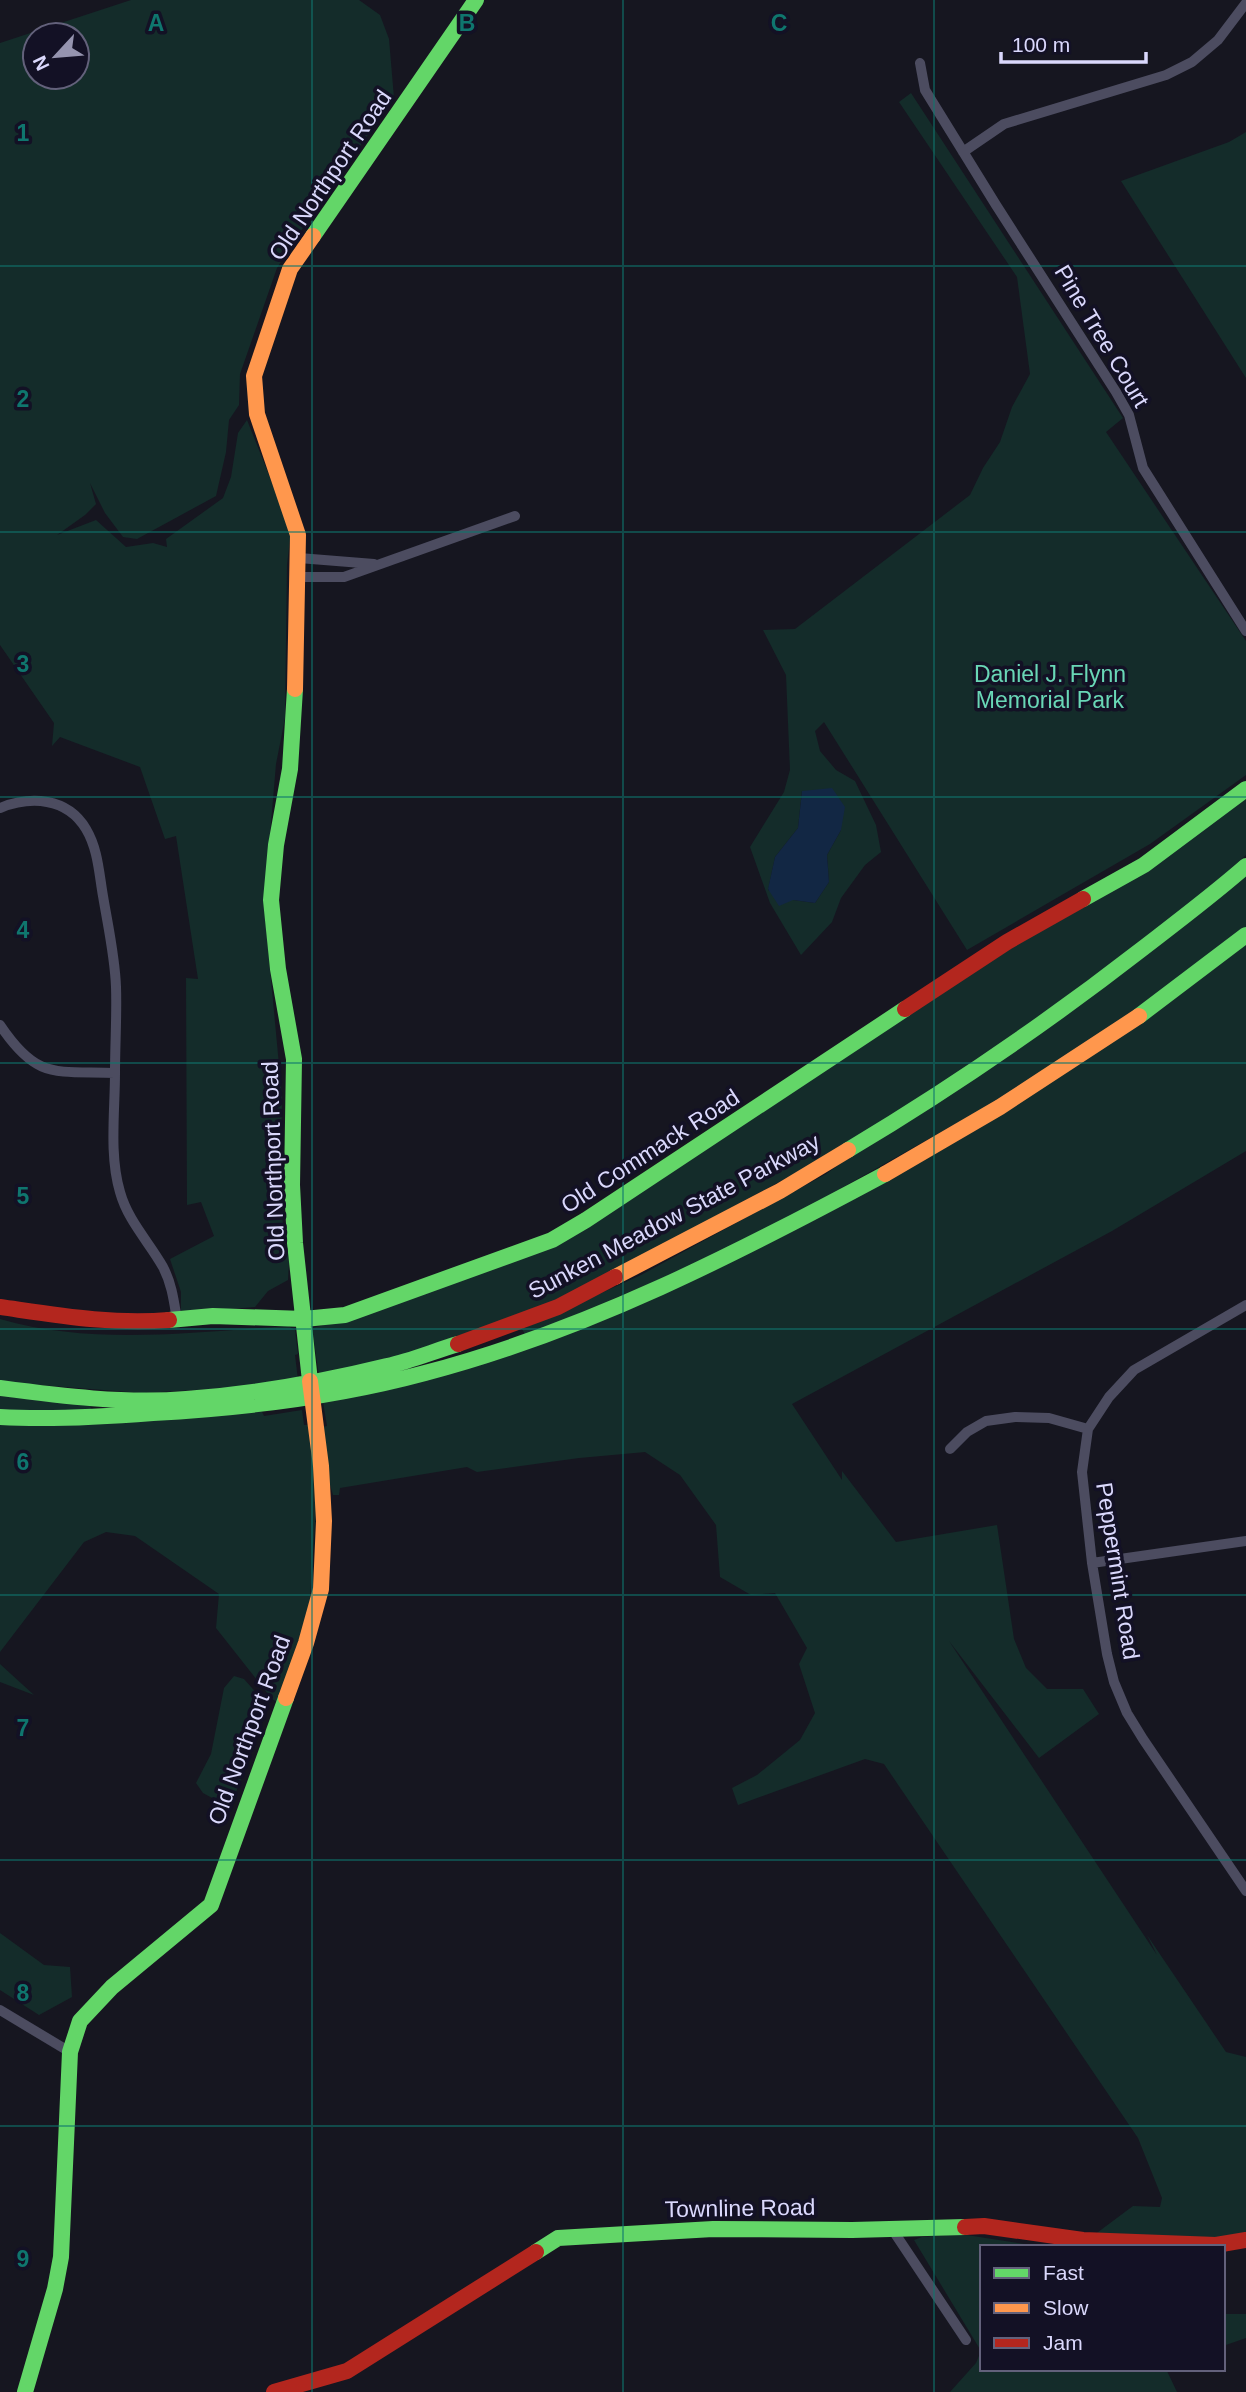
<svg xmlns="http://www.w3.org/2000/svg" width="1246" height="2392" font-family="Helvetica,sans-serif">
	<rect width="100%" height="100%" fill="#161620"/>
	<path fill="#142c2a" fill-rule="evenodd" d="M 131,0 L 359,0 L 380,15 L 389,39 L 394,98 L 312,214 L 277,268 L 240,374 L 239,405 L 229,420 L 226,452 L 216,496 L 137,539 L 123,537 L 105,513 L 90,483 L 96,504 L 85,515 L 57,535 L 96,520 L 126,547 L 153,543 L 167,547 L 166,539 L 223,498 L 231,477 L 238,433 L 247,420 L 291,530 L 287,565 L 285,718 L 276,764 L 264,905 L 282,1097 L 280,1204 L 289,1262 L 288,1280 L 268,1291 L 255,1307 L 181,1313 L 181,1292 L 170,1259 L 214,1236 L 201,1202 L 187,1205 L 186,978 L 198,979 L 176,836 L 165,839 L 140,767 L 60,737 L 52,746 L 54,723 L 0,645 L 0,43 ZM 35,35 L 77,35 L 77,77 L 35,77 Z
		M 911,93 L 1123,418 L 1106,432 L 1246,641 L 1246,775 L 1150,844 L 967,950 L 824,722 L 815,731 L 820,751 L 836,770 L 855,781 L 876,825 L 881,852 L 865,865 L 841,898 L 832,922 L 801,955 L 770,903 L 750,847 L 784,792 L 790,770 L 786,675 L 763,630 L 795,629 L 970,495 L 983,468 L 1000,442 L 1012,407 L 1030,374 L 1017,277 L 899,102 ZM 802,791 L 841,830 L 827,855 L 829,882 L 815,903 L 793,900 L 768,890 L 775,857 L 798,828 Z
		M 1246,132 L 1246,378 L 1121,181 L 1229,142 Z
		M 1246,795 L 1246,855 L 1188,907 L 1028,1029 L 857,1140 L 560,1300 L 434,1347 L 319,1376 L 312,1328 L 342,1321 L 615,1207 Z
		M 1246,872 L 1246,928 L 1194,969 L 1039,1077 L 740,1245 L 526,1336 L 522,1329 L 641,1275 L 826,1174 Z
		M 1246,943 L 1246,1151 L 1112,1231 L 792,1404 L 842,1480 L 842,1471 L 896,1542 L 997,1525 L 1014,1639 L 1026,1668 L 1047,1689 L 1083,1689 L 1099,1714 L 1039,1758 L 949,1641 L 1157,1955 L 1147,1935 L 1226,2052 L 1246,2057 L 1246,2233 L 1207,2247 L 1078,2247 L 1133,2206 L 1160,2207 L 1162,2198 L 1138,2138 L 884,1764 L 865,1759 L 738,1805 L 732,1788 L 757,1775 L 800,1740 L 815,1713 L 799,1664 L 807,1648 L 775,1593 L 751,1595 L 720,1577 L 716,1525 L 680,1475 L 645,1452 L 579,1458 L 477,1472 L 467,1467 L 340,1488 L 339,1495 L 333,1495 L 328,1478 L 322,1427 L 327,1426 L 323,1402 L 401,1387 L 830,1212 Z
		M 0,1319 C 94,1346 192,1332 288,1326 L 295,1330 L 298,1354 L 295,1355 L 298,1380 L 248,1387 L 142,1393 L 0,1382 Z
		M 0,1396 L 90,1405 L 92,1413 L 0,1411 Z
		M 302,1410 L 304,1425 L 309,1425 L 317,1493 L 309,1613 L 279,1703 L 272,1699 L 216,1628 L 219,1594 L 135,1536 L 106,1532 L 84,1542 L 0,1652 L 0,1422 L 262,1412 L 264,1416 Z
		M 0,1664 L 34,1695 L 0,1682 Z
		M 234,1676 L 244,1679 L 268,1706 L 232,1803 L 225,1805 L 203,1793 L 196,1783 L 211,1754 L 224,1688 Z
		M 0,1933 L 44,1965 L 70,1967 L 72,1997 L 39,2015 L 0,1990 Z
		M 960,2234 L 1044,2247 L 982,2247 L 982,2369 L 1166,2369 L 1177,2392 L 950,2392 L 976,2363 L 981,2351 L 914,2240 L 922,2237 Z
		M 1223,2314 L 1246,2314 L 1246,2338 L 1223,2346 Z"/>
	<path fill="#122744" d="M 832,788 L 845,807 L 841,830 L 827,855 L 829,882 L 815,903 L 793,900 L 779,906 L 768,889 L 775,857 L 798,828 L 802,791 Z"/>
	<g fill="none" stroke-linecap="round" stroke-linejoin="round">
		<path stroke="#4c4c60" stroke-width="10" d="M 920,63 L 925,90 L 996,205 L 1116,392 L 1129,415 L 1143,468 L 1246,631
			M 963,152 L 1004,124 L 1166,75 L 1192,62 L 1218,40 L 1246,3
			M 299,558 L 374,564
			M 299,577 L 344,577 L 515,516
			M 0,808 C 30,796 67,797 86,829 C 98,849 99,873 103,896 C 108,926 115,957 116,987 C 117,1015 115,1044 115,1073 C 54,1071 37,1080 0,1025
			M 115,1073 C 115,1111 109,1155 120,1192 C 128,1221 149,1242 163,1267 C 172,1284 174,1302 177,1320
			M 1246,1305 L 1134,1370 L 1109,1397 L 1088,1429 L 1082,1472 L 1092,1563 L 1107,1654 L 1114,1682 L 1127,1713 L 1143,1739 L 1246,1891
			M 950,1449 L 967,1432 L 986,1421 L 1015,1417 L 1049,1418 L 1088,1429
			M 1092,1563 L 1246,1541
			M 0,2010 L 70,2052
			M 892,2229 L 966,2340"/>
		<path stroke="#63d668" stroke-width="16" d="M 313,236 L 476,0
			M 295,689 L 290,769 L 276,845 L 271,900 L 278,969 L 294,1059 L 292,1185 L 295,1243 L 310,1381
			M 1083,899 L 1144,865 L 1246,789
			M 1139,1016 L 1246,935
			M 848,1150 C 950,1089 1048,1022 1142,949 C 1177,922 1213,895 1246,866
			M 169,1320 L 213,1316 L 304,1319 L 345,1315 L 552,1240 L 586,1220 L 905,1009
			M 0,1388 C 61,1396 125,1404 186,1399 C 253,1394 322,1382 387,1366 C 411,1361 434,1351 458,1344
			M 0,1417 C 51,1420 102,1417 153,1413 C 244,1408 336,1397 425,1373 C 586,1331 738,1253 885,1174
			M 536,2252 L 558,2238 L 713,2229 L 852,2230 L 965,2227
			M 25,2392 L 55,2289 L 61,2257 L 70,2052 L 80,2021 L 112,1987 L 211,1905 L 286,1698"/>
		<path stroke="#ff974d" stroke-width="16" d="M 295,689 L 298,535 L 257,414 L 254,376 L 290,269 L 313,236
			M 885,1174 L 1000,1107 L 1139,1016
			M 615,1277 L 780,1191 L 848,1150
			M 286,1698 L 306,1643 L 321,1589 L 324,1521 L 321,1466 L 310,1381"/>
		<path stroke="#b3261e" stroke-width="16" d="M 905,1009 L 1007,942 L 1083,899
			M 0,1307 C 56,1315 113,1325 169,1320
			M 458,1344 L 558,1307 L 615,1277
			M 965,2227 L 984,2226 L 1083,2240 L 1216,2245 L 1246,2240
			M 274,2392 L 347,2371 L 536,2252"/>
	</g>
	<path fill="none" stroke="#0f766e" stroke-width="2" stroke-opacity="0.55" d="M 312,0 L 312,2392M 623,0 L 623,2392M 934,0 L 934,2392M 0,266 L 1246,266M 0,532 L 1246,532M 0,797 L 1246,797M 0,1063 L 1246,1063M 0,1329 L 1246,1329M 0,1595 L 1246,1595M 0,1860 L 1246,1860M 0,2126 L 1246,2126"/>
	<g text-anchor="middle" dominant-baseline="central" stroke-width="7" stroke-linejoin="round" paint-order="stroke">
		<g font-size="23" fill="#dad8fc" stroke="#131125">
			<text transform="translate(330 175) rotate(-56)">Old Northport Road</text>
			<text transform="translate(1102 336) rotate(59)">Pine Tree Court</text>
			<text transform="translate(650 1151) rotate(-33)">Old Commack Road</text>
			<text transform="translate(273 1161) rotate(-92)">Old Northport Road</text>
			<text transform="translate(674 1216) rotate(-28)">Sunken Meadow State Parkway</text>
			<text transform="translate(1118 1571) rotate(81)">Peppermint Road</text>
			<text transform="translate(249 1730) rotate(-70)">Old Northport Road</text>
			<text transform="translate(740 2208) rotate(-1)">Townline Road</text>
		</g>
		<g font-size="23" fill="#69d7b6" stroke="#131125">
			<text x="1050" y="674">Daniel J. Flynn<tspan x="1050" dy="26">Memorial Park</tspan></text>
		</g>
	</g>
	<g font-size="23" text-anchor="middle" font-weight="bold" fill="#0f766e" stroke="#131125" stroke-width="7" stroke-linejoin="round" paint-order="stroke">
		<text x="156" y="31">A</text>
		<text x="467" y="31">B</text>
		<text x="779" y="31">C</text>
		<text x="23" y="141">1</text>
		<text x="23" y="407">2</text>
		<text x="23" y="672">3</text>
		<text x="23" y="938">4</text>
		<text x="23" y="1204">5</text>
		<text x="23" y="1470">6</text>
		<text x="23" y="1736">7</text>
		<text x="23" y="2001">8</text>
		<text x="23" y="2267">9</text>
	</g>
	<rect x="980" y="2245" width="245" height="126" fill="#131125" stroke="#63617b" stroke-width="2"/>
	<rect x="994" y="2268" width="35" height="10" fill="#63d668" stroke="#63617b" stroke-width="2"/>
	<text x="1043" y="2280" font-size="21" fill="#dad8fc">Fast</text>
	<rect x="994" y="2303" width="35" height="10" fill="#ff974d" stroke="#63617b" stroke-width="2"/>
	<text x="1043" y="2315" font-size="21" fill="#dad8fc">Slow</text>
	<rect x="994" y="2338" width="35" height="10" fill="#b3261e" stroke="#63617b" stroke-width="2"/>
	<text x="1043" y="2350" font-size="21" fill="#dad8fc">Jam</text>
	<g transform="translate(56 56) rotate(244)"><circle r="33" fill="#131125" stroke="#63617b" stroke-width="2"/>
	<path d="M0-5L12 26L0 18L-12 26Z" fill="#9594af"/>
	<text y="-10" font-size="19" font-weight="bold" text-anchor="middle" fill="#dad8fc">N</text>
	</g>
	<path d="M1001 52v10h145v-10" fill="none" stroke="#dad8fc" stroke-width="3.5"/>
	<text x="1012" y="52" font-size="21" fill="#dad8fc" stroke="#131125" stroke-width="5" paint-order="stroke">100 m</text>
</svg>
